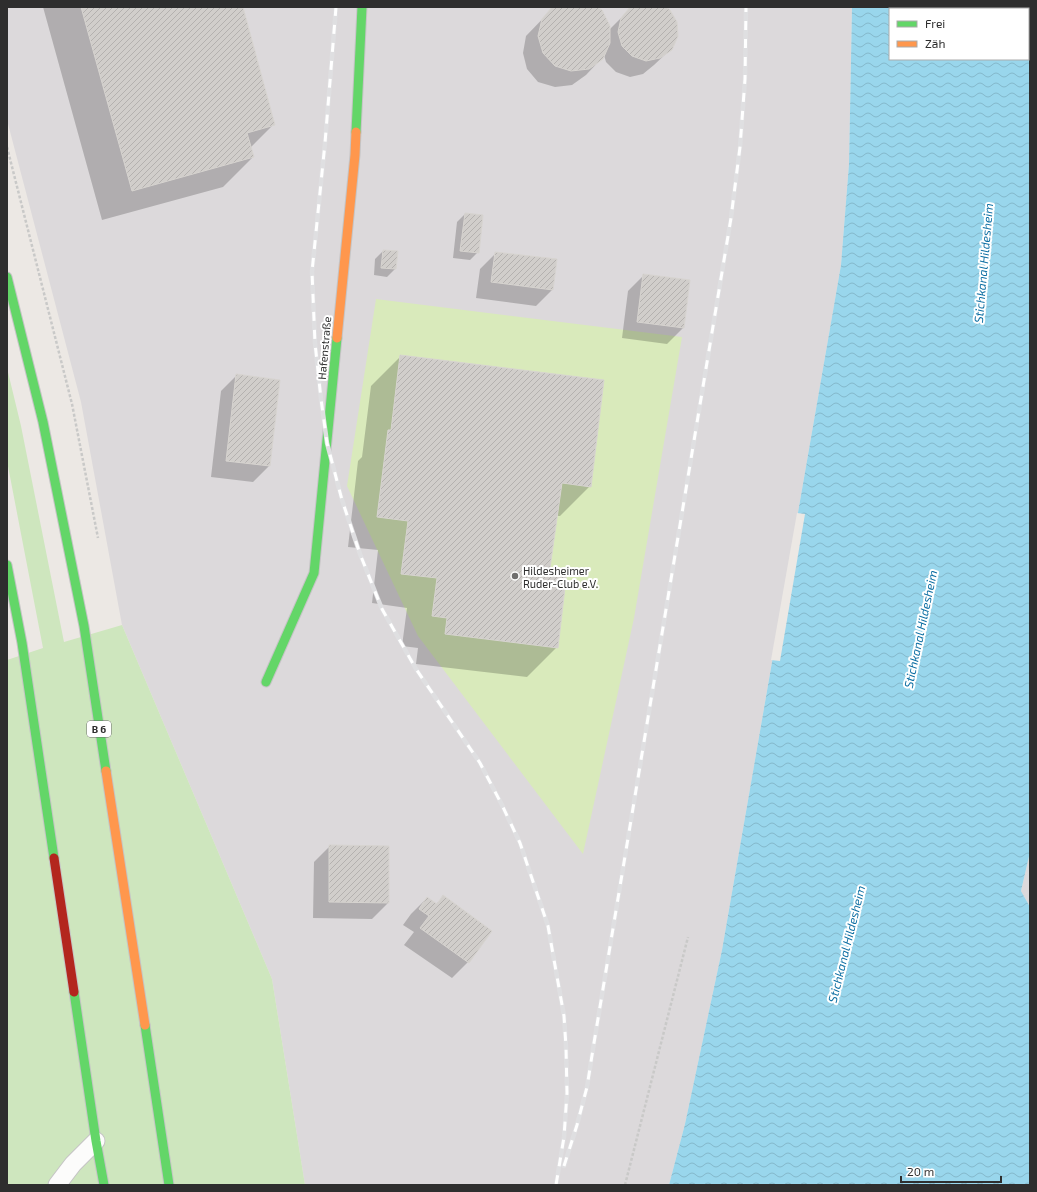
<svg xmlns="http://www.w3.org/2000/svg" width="1037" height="1192" font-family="'Exo 2',sans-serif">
	<defs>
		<pattern id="water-waves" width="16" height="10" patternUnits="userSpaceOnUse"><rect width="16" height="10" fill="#99d6ec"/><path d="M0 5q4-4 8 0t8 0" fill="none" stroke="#84b8cb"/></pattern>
		<pattern id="building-hatch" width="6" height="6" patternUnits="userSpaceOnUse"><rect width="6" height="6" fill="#d1cecb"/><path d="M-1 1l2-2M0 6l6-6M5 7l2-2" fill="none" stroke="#b4b1af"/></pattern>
	</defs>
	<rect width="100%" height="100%" fill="#ece8e4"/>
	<path fill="#dcd9db" d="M 7,7 L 852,7 L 849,164 L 841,265 L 722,950 L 685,1124 L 669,1185 L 305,1185 L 272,979 L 122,625 L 81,402 L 7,120 Z
		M 1030,852 L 1030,907 L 1021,891 Z"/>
	<path fill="#cee6be" d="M 7,368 L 21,426 L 64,642 L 122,625 L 272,979 L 305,1185 L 7,1185 L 7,660 L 43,648 L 7,461 Z"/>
	<path fill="#d9eabb" d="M 376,299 L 682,337 L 634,618 L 583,854 L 418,636 L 347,486 Z"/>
	<path fill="url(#water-waves)" fill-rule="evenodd" d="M 852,7 L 1030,7 L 1030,852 L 1021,891 L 1030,907 L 1030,1185 L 669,1185 L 685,1124 L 722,950 L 841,265 L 849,164 ZM 890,9 L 1028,9 L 1028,59 L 890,59 Z"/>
	<path fill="#ece8e4" d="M 797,513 L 805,514 L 780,661 L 771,660 Z"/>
	<path fill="#0003" d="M 43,7 L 242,7 L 274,124 L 250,148 L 253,157 L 223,187 L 102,220 Z
		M 554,7 L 595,7 L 609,30 L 632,7 L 664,7 L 671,49 L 654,65 L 643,74 L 630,77 L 616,72 L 606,62 L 604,55 L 602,58 L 586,75 L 572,85 L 555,87 L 538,82 L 527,69 L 523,53 L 526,36 Z
		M 465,214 L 478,252 L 470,260 L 453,258 L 457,222 Z
		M 383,251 L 395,269 L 387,277 L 374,275 L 375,259 Z
		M 496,253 L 552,290 L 536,306 L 476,298 L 480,269 Z
		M 644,275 L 683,328 L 667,344 L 622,338 L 628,291 Z
		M 401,356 L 590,486 L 560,516 L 556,516 L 549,569 L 557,647 L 527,677 L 416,664 L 418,648 L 402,646 L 407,608 L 372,603 L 378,550 L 348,547 L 358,461 L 362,457 L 371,386 Z
		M 237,375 L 269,466 L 253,482 L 211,477 L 221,391 Z
		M 330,846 L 388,903 L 372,919 L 313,918 L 314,862 Z
		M 444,897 L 491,931 L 468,962 L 452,978 L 404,945 L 414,932 L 403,925 L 411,914 L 427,898 L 436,904 Z"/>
	<path fill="url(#building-hatch)" stroke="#d7d4d0" d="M 81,7 L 243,7 L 275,125 L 247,133 L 254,157 L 132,191 Z
		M 552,7 L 597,7 L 602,10 L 610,26 L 610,43 L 603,59 L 589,69 L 571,71 L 555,66 L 543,53 L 538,36 L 542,19 Z
		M 630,7 L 666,7 L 670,10 L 677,22 L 678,36 L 672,50 L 660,58 L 646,61 L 632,56 L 622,46 L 618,32 L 621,18 Z
		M 465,213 L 483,215 L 479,253 L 460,251 Z
		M 383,250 L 398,251 L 396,269 L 381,268 Z
		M 495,252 L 557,259 L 553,290 L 491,282 Z
		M 643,274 L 690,280 L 684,328 L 637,322 Z
		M 400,355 L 604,380 L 591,487 L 562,483 L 550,568 L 567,570 L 558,648 L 445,634 L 447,618 L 432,616 L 437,578 L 401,574 L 408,521 L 377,517 L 388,430 L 391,430 Z
		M 236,374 L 280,380 L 270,466 L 226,461 Z
		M 329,845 L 389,846 L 389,903 L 329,902 Z
		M 443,895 L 492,931 L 469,963 L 420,928 L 429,916 L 419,909 L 427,897 L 437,904 Z"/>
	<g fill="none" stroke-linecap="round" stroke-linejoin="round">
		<defs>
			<path id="lane" d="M 57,1185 L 73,1164 L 96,1141"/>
			<path id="fast" d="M 356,132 L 362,7
				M 7,277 L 43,422 L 84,626 L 106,771
				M 7,565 L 22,643 L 54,858
				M 266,682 L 314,573 L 337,338
				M 74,992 L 96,1141 L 104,1185
				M 145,1025 L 169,1185"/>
			<path id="slow" d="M 337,338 L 355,155 L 356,132
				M 106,771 L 145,1025"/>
			<path id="jam" d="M 54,858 L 74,992"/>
		</defs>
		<use href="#lane" stroke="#c5c4c5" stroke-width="19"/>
		<use href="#fast" stroke="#c5c4c5" stroke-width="11"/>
		<use href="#slow" stroke="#c5c4c5" stroke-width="11"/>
		<use href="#jam" stroke="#c5c4c5" stroke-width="11"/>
		<path stroke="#c9c9c8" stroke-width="2.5" stroke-dasharray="3 2" stroke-linecap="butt" d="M 7,147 L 72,404 L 98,538
			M 625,1185 L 688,937"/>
		<use href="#lane" stroke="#fcfcfb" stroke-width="17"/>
		<use href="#fast" stroke="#63d668" stroke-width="9"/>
		<use href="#slow" stroke="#ff974d" stroke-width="9"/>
		<use href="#jam" stroke="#b3261e" stroke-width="9"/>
		<defs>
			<path id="rail" d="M 336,7 L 325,143 L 312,272 L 315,343 L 321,399 L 327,443 L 342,500 L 360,554 L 382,609 L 416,669 L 480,763 L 502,805 L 520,843 L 548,926 L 564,1016 L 566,1047 L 567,1093 L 564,1137 L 556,1185
				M 564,1166 L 577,1125 L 587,1087 L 593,1049 L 731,218 L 740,147 L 745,79 L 746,7"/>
		</defs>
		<use href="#rail" stroke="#dfdfe1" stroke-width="4.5"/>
		<use href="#rail" stroke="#fff" stroke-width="3" stroke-dasharray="9" stroke-linecap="butt"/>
	</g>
	<circle fill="#706f6e" stroke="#fff" stroke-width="1.5" cx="515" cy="576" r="4"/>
	<g text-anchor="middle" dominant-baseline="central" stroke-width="4" stroke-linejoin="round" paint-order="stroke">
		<rect fill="#fff" stroke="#6d6d6d" stroke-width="1" x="87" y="721" width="24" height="16" rx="3"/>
		<g font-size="10" font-weight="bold" fill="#2e2e2e">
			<text x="99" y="729">B 6</text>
		</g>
		<g font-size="11" fill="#2e2e2e" stroke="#fff">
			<text transform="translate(324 348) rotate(-85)">Hafenstraße</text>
		</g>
		<g font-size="11" fill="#2e2e2e" stroke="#fff" text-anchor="start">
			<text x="523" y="570">Hildesheimer<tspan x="523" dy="13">Ruder-Club e.V.</tspan></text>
		</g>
		<g font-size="12" font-style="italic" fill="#0d6fa3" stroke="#fff">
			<text transform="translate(983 263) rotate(-85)">Stichkanal Hildesheim</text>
			<text transform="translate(920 629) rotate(-78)">Stichkanal Hildesheim</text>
			<text transform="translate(846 944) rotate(-76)">Stichkanal Hildesheim</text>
		</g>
	</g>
	<rect width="1037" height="1192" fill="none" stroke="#2e2e2e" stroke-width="16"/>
	<rect x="889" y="8" width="140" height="52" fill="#ffffff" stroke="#ababab"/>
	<rect x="897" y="21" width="20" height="6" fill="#63d668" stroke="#ababab"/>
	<text x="925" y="28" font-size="12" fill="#2e2e2e">Frei</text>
	<rect x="897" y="41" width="20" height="6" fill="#ff974d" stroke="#ababab"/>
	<text x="925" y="48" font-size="12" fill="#2e2e2e">Zäh</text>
	<path d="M901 1176v6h100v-6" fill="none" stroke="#2e2e2e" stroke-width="2"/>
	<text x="907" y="1176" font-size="12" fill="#2e2e2e" stroke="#ffffff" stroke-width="3" paint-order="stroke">20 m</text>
</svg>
